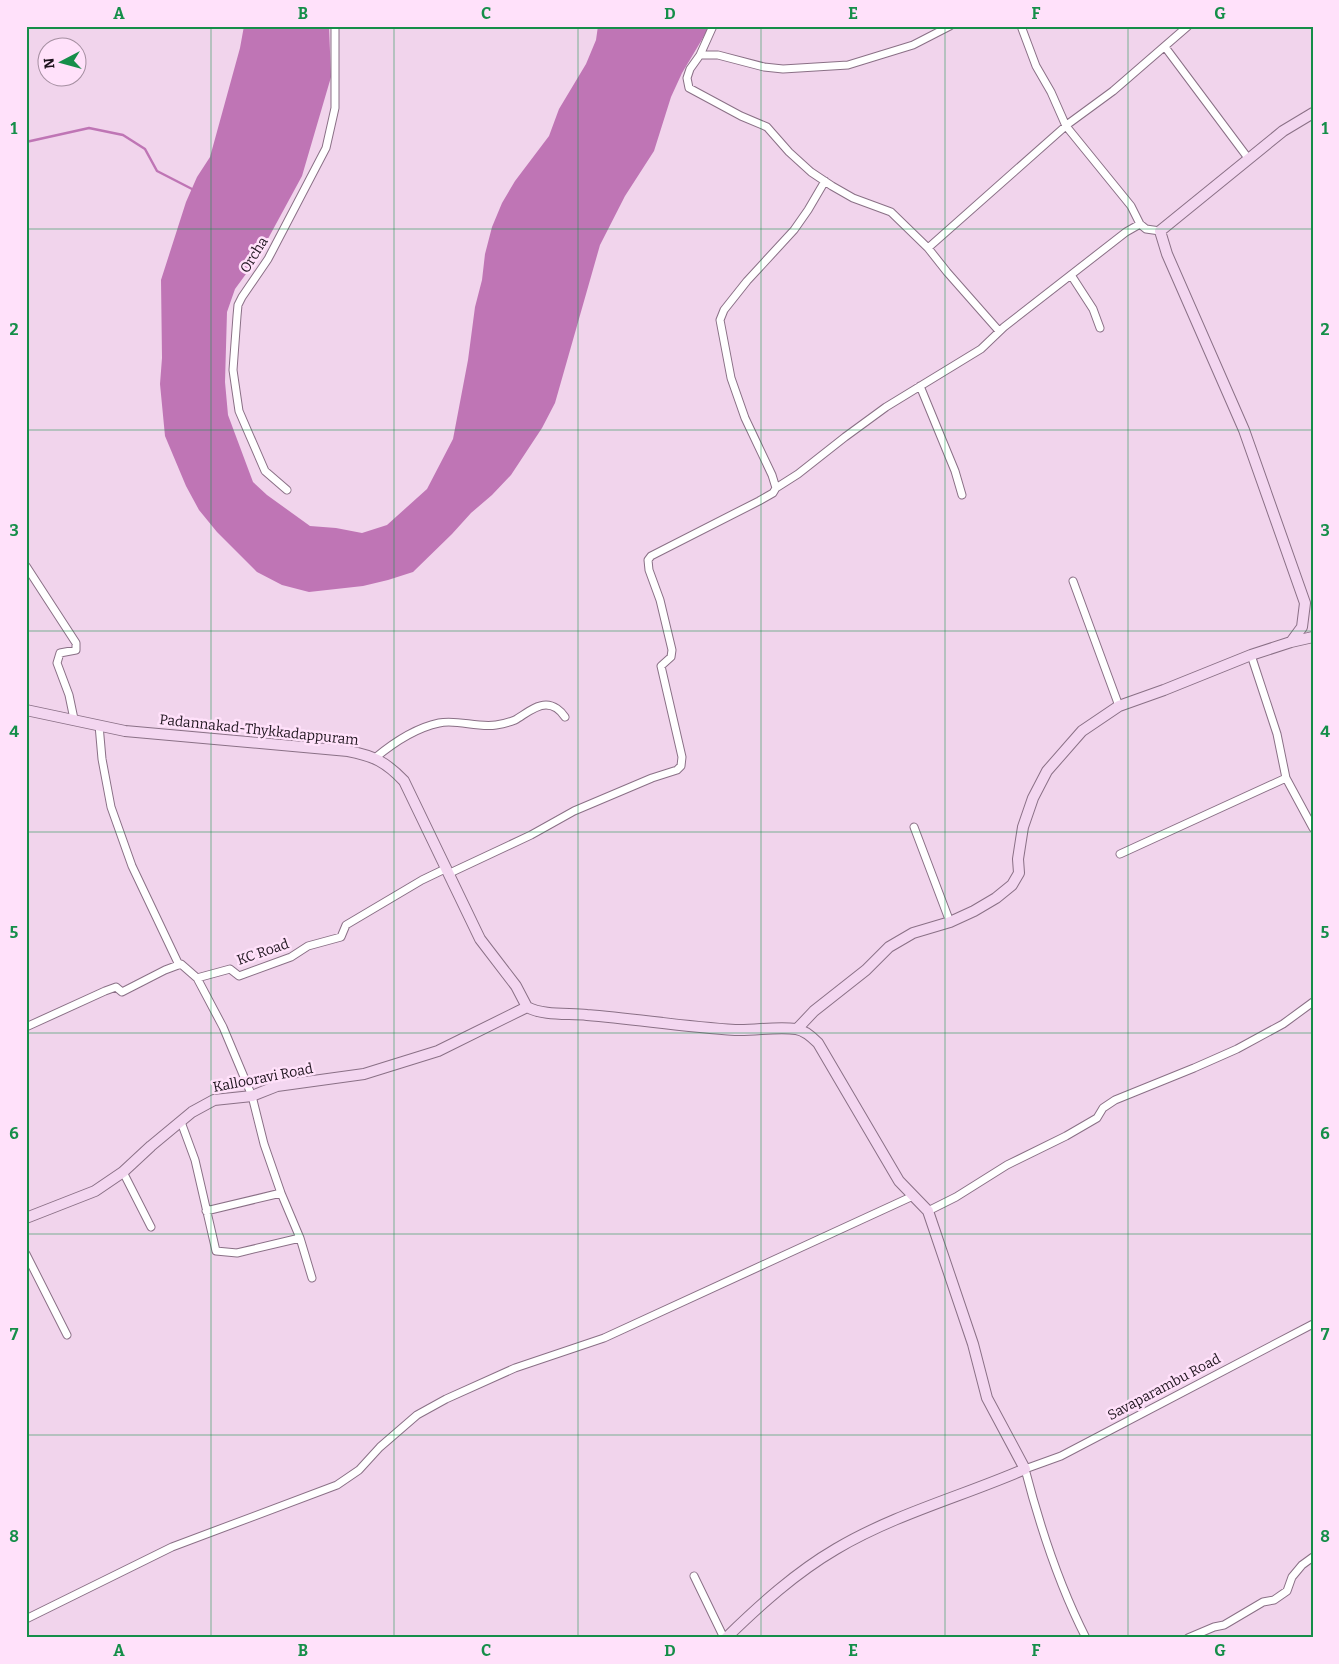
<svg xmlns="http://www.w3.org/2000/svg" width="1339" height="1664" font-family="Bitter,serif">
	<rect width="100%" height="100%" fill="#f1d4ec"/>
	<path fill="#bf75b5" d="M 244,26 L 329,26 L 331,77 L 302,176 L 257,259 L 235,289 L 227,312 L 225,382 L 228,415 L 253,482 L 267,495 L 310,526 L 336,528 L 362,533 L 387,525 L 427,489 L 453,439 L 468,360 L 475,307 L 482,280 L 485,254 L 492,227 L 502,203 L 515,181 L 549,136 L 559,109 L 586,64 L 596,40 L 598,26 L 710,26 L 682,73 L 671,97 L 654,151 L 625,196 L 600,245 L 555,403 L 542,428 L 511,475 L 492,495 L 471,513 L 452,534 L 413,572 L 388,580 L 363,586 L 309,592 L 282,585 L 257,572 L 217,532 L 199,510 L 186,486 L 165,436 L 160,384 L 162,358 L 161,280 L 186,202 L 197,177 L 210,157 L 240,48 Z"/>
	<g fill="none" stroke-linecap="round" stroke-linejoin="round">
		<path stroke="#bf75b5" stroke-width="2.5" d="M 26,142 L 89,128 L 123,135 L 145,149 L 157,171 L 192,189"/>
		<defs>
			<path id="street" d="M 713,26 L 700,55 L 690,69 L 687,78 L 689,88 L 741,116 L 767,127 L 789,152 L 811,172 L 832,186 L 853,198 L 891,212 L 928,248 L 947,272 L 999,331
				M 1021,26 L 1036,66 L 1051,92 L 1066,126 L 1131,206 L 1140,224
				M 1165,47 L 1248,158
				M 700,55 L 718,55 L 764,67 L 783,69 L 848,65 L 913,45 L 950,26
				M 928,248 L 1068,124 L 1113,91 L 1188,26
				M 1071,275 L 1093,309 L 1100,328
				M 920,386 L 955,471 L 962,495
				M 776,488 L 798,474 L 845,437 L 886,407 L 981,349 L 1004,327 L 1126,232 L 1140,224 L 1146,229 L 1160,231
				M 287,490 L 265,471 L 239,411 L 233,370 L 237,316 L 238,305 L 242,297 L 268,259 L 326,148 L 335,108 L 335,26
				M 26,566 L 76,643 L 76,650 L 60,653 L 57,663 L 69,695 L 74,719
				M 1073,581 L 1119,706
				M 1251,655 L 1277,734 L 1286,778 L 1313,828
				M 99,725 L 102,759 L 111,807 L 132,866 L 179,965
				M 375,758 C 393,743 415,728 439,723 C 457,719 477,728 496,725 C 502,724 510,722 515,720 C 524,715 535,705 546,705 C 554,705 561,711 565,717
				M 914,827 L 950,922
				M 1120,854 L 1286,778
				M 450,873 L 531,835 L 574,811 L 652,778 L 677,770 L 681,766 L 682,757 L 661,666 L 671,657 L 672,650 L 660,600 L 649,570 L 648,560 L 651,556 L 759,501 L 773,493 L 776,488 L 772,475 L 745,418 L 731,378 L 720,320 L 724,310 L 747,281 L 794,230 L 808,210 L 825,181
				M 197,978 L 223,1027 L 252,1096 L 264,1144 L 281,1193 L 300,1238 L 312,1278
				M 26,1027 L 105,991 L 116,987 L 122,992 L 165,970 L 181,964 L 197,978 L 230,969 L 239,976 L 291,957 L 308,946 L 341,937 L 346,925 L 422,880 L 447,868
				M 181,1122 L 195,1160 L 216,1251 L 237,1253 L 300,1238
				M 123,1172 L 151,1227
				M 206,1211 L 281,1193
				M 928,1211 L 956,1197 L 1007,1165 L 1066,1136 L 1097,1118 L 1103,1108 L 1115,1100 L 1194,1068 L 1237,1049 L 1283,1024 L 1313,1002
				M 26,1254 L 67,1335
				M 694,1576 L 724,1638
				M 26,1619 L 172,1547 L 337,1485 L 359,1470 L 380,1447 L 417,1415 L 446,1399 L 515,1368 L 604,1338 L 913,1196
				M 1086,1638 C 1059,1585 1040,1527 1025,1469 L 1061,1456 L 1313,1324
				M 1188,1638 L 1214,1627 L 1224,1625 L 1263,1602 L 1274,1600 L 1287,1591 L 1292,1577 L 1302,1565 L 1313,1557"/>
			<path id="secondary" d="M 1291,642 L 1313,637
				M 26,710 L 125,731 L 348,751 C 374,756 386,762 404,781 L 480,939 L 516,986 L 527,1007
				M 527,1007 C 544,1016 568,1013 587,1015 C 636,1019 685,1027 735,1030 C 755,1031 776,1026 796,1029 C 804,1030 812,1037 818,1043 L 899,1181 L 928,1211 L 973,1344 L 987,1398 L 1025,1469 C 963,1496 895,1514 836,1549 C 795,1573 760,1605 726,1638
				M 797,1029 L 814,1011 L 866,970 L 889,947 L 913,933 L 950,922 L 974,911 L 996,898 L 1012,885 L 1019,873 L 1018,859 L 1023,827 L 1033,798 L 1047,771 L 1082,731 L 1119,706 L 1164,690 L 1251,655 L 1291,642 L 1302,627 L 1305,603 L 1244,430 L 1167,254 L 1160,231 L 1283,131 L 1313,113
				M 26,1218 L 95,1191 L 123,1172 L 151,1146 L 192,1112 L 214,1100 L 252,1096 L 277,1086 L 364,1074 L 438,1051 L 527,1007"/>
		</defs>
		<use href="#street" stroke="#8a7086" stroke-width="9"/>
		<use href="#secondary" stroke="#8a7086" stroke-width="12"/>
		<use href="#street" stroke="#fff" stroke-width="7"/>
		<use href="#secondary" stroke="#f3d6f0" stroke-width="10"/>
	</g>
	<path fill="none" stroke="#158e49" stroke-width="1" stroke-opacity="0.55" d="M 211,26 L 211,1638M 394,26 L 394,1638M 578,26 L 578,1638M 761,26 L 761,1638M 945,26 L 945,1638M 1128,26 L 1128,1638M 26,229 L 1313,229M 26,430 L 1313,430M 26,631 L 1313,631M 26,832 L 1313,832M 26,1033 L 1313,1033M 26,1234 L 1313,1234M 26,1435 L 1313,1435"/>
	<g text-anchor="middle" dominant-baseline="central" stroke-width="5" stroke-linejoin="round" paint-order="stroke">
		<g font-size="14" fill="#1d131c" stroke="#ffe1fa">
			<text transform="translate(254 255) rotate(-58)">Orcha</text>
			<text transform="translate(259 730) rotate(6)">Padannakad-Thykkadappuram</text>
			<text transform="translate(263 952) rotate(-19)">KC Road</text>
			<text transform="translate(263 1078) rotate(-11)">Kallooravi Road</text>
			<text transform="translate(1164 1387) rotate(-28)">Savaparambu Road</text>
		</g>
	</g>
	<rect width="1339" height="1664" fill="none" stroke="#ffe1fa" stroke-width="55"/>
	<g transform="translate(62 62) rotate(264)"><circle r="24" fill="#ffe1fa" stroke="#a58fa1"/>
	<path d="M0-4L9 19L0 12L-9 19Z" fill="#158e49"/>
	<text y="-8" font-size="14" font-weight="bold" text-anchor="middle" fill="#1d131c">N</text>
	</g>
	<rect x="28" y="28" width="1284" height="1608" fill="none" stroke="#158e49" stroke-width="2"/>
	<g font-size="16" text-anchor="middle" font-weight="bold" fill="#158e49">
		<text x="119" y="19">A</text>
		<text x="303" y="19">B</text>
		<text x="486" y="19">C</text>
		<text x="670" y="19">D</text>
		<text x="853" y="19">E</text>
		<text x="1036" y="19">F</text>
		<text x="1220" y="19">G</text>
		<text x="14" y="134">1</text>
		<text x="1325" y="134">1</text>
		<text x="14" y="335">2</text>
		<text x="1325" y="335">2</text>
		<text x="14" y="536">3</text>
		<text x="1325" y="536">3</text>
		<text x="14" y="737">4</text>
		<text x="1325" y="737">4</text>
		<text x="14" y="938">5</text>
		<text x="1325" y="938">5</text>
		<text x="14" y="1139">6</text>
		<text x="1325" y="1139">6</text>
		<text x="14" y="1340">7</text>
		<text x="1325" y="1340">7</text>
		<text x="14" y="1542">8</text>
		<text x="1325" y="1542">8</text>
		<text x="119" y="1656">A</text>
		<text x="303" y="1656">B</text>
		<text x="486" y="1656">C</text>
		<text x="670" y="1656">D</text>
		<text x="853" y="1656">E</text>
		<text x="1036" y="1656">F</text>
		<text x="1220" y="1656">G</text>
	</g>
</svg>
